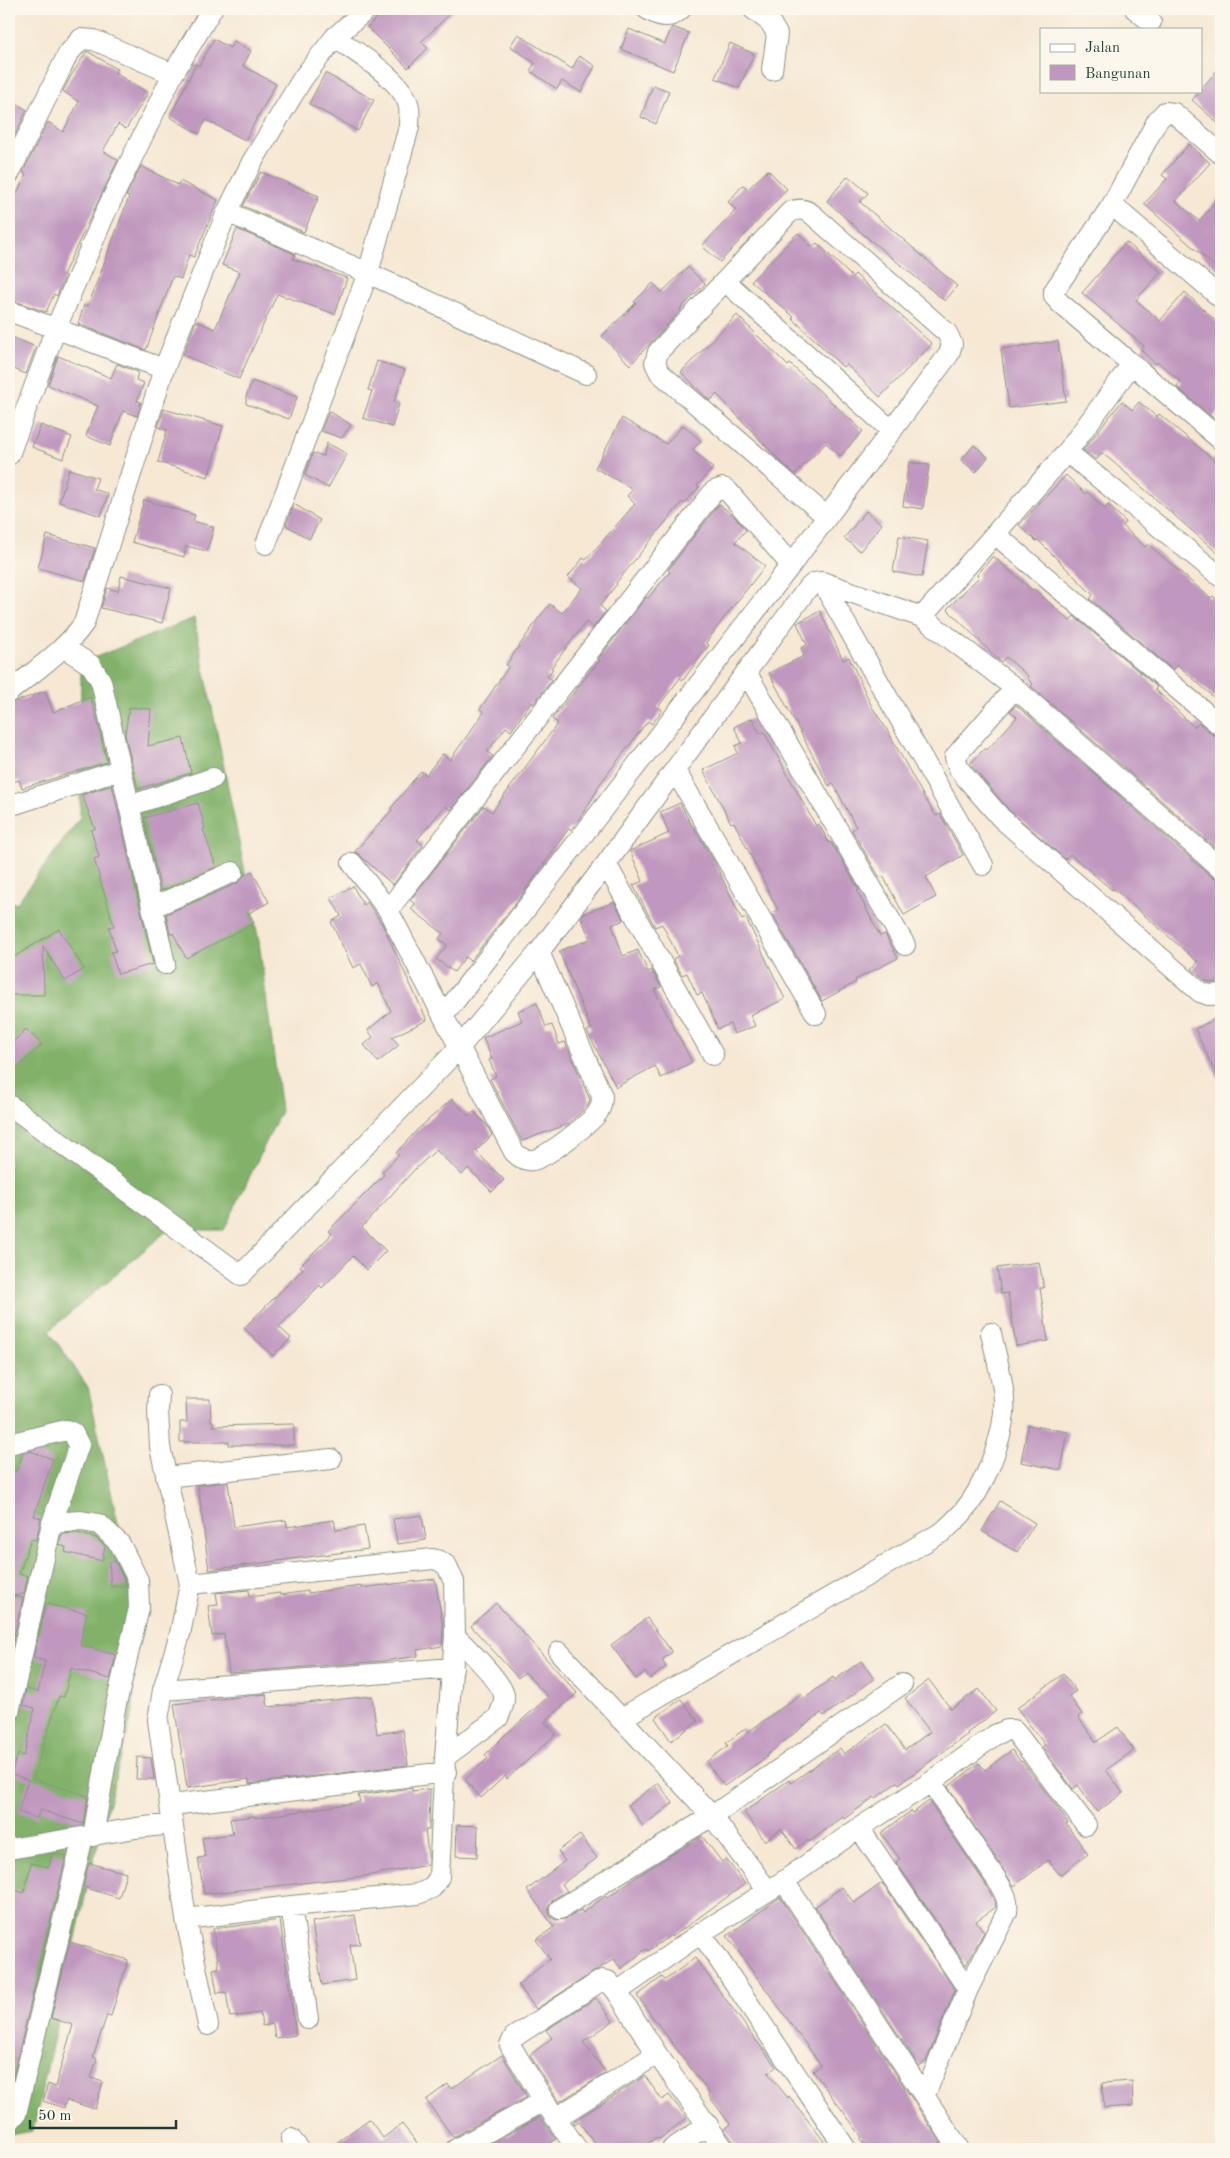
<svg xmlns="http://www.w3.org/2000/svg" width="1230" height="2158" font-family="'Old Standard TT',serif">
	<rect width="100%" height="100%" fill="#fbf7ec"/>
	<filter id="ink" filterUnits="userSpaceOnUse"><feTurbulence type="fractalNoise" baseFrequency=".02" numOctaves="2"/><feDisplacementMap in="SourceGraphic" scale="10" xChannelSelector="R" yChannelSelector="G"/><feConvolveMatrix kernelMatrix="1 2 1 2 8 2 1 2 1" color-interpolation-filters="sRGB"/></filter>
	<filter id="wash" filterUnits="userSpaceOnUse"><feTurbulence type="fractalNoise" baseFrequency=".0096" numOctaves="4" result="noise"/><feDisplacementMap in="SourceGraphic" scale="20" xChannelSelector="R" yChannelSelector="G"/><feGaussianBlur stdDeviation="1.12" result="paint"/><feColorMatrix in="noise" values="0 0 0 0 0 0 0 0 0 0 0 0 0 0 0 0 0 1.4 0 .05"/><feComposite in="paint" operator="in"/></filter>
	<g filter="url(#wash)">
		<rect width="100%" height="100%" fill="#f6e8d3"/>
		<path fill="#82b26b" stroke="#507850" d="M 194,618 L 259,942 L 281,1111 L 224,1230 L 168,1230 L 49,1331 L 88,1387 L 132,1587 L 133,1711 L 90,1874 L 33,2131 L 9,2135 L 9,900 L 16,904 L 80,818 L 81,663 Z"/>
		<g id="blocks">
			<path fill="#c098bf" d="M 385,9 L 455,9 L 421,42 L 428,48 L 408,68 L 367,27 Z
				M 672,27 L 689,33 L 673,71 L 621,49 L 629,29 L 665,44 Z
				M 518,34 L 572,69 L 579,56 L 595,66 L 581,92 L 562,81 L 557,89 L 530,71 L 535,63 L 510,46 Z
				M 214,39 L 230,48 L 234,41 L 251,51 L 243,66 L 276,84 L 245,140 L 206,120 L 199,134 L 170,117 L 196,64 L 199,66 Z
				M 730,43 L 754,54 L 739,88 L 715,78 Z
				M 87,51 L 117,69 L 115,73 L 148,93 L 126,129 L 118,124 L 103,151 L 118,160 L 63,275 L 65,276 L 57,296 L 54,294 L 46,312 L 9,299 L 9,211 L 26,174 L 23,172 L 48,122 L 63,132 L 79,102 L 63,91 L 71,76 Z
				M 1221,66 L 1221,126 L 1192,100 L 1201,91 L 1201,89 Z
				M 325,73 L 374,100 L 358,131 L 309,104 Z
				M 653,85 L 669,91 L 656,124 L 641,117 Z
				M 9,99 L 27,110 L 14,137 L 9,135 Z
				M 1189,144 L 1210,163 L 1176,201 L 1199,221 L 1221,195 L 1221,272 L 1144,204 L 1167,179 L 1162,175 Z
				M 141,166 L 178,185 L 180,181 L 218,200 L 194,257 L 189,255 L 181,279 L 173,276 L 146,350 L 78,324 L 84,305 L 88,306 L 129,197 L 126,196 Z
				M 768,170 L 787,189 L 720,262 L 702,246 L 736,210 L 728,202 L 743,185 L 748,189 Z
				M 261,172 L 319,196 L 304,232 L 243,206 Z
				M 848,176 L 868,193 L 860,202 L 957,286 L 945,301 L 864,235 L 827,201 Z
				M 237,229 L 295,254 L 293,259 L 347,278 L 335,314 L 277,294 L 239,379 L 183,355 L 196,321 L 215,329 L 240,272 L 222,265 Z
				M 798,233 L 812,247 L 817,243 L 852,277 L 855,274 L 932,344 L 880,397 L 846,364 L 843,367 L 792,318 L 794,317 L 751,281 Z
				M 1126,242 L 1161,272 L 1136,300 L 1160,321 L 1185,292 L 1221,326 L 1221,409 L 1213,418 L 1177,387 L 1181,382 L 1158,362 L 1156,364 L 1141,350 L 1144,346 L 1082,293 Z
				M 688,267 L 705,284 L 680,309 L 681,310 L 630,365 L 602,336 L 636,303 L 634,302 L 653,283 L 662,292 Z
				M 737,315 L 788,366 L 790,364 L 863,431 L 840,456 L 826,443 L 795,474 L 780,461 L 717,394 L 710,401 L 681,372 Z
				M 9,336 L 36,347 L 26,374 L 9,367 Z
				M 1058,341 L 1066,401 L 1009,408 L 1001,349 Z
				M 58,356 L 111,378 L 117,364 L 138,372 L 136,380 L 144,383 L 137,401 L 141,402 L 137,416 L 123,411 L 110,446 L 86,436 L 98,406 L 48,385 Z
				M 377,361 L 405,370 L 394,402 L 399,404 L 392,427 L 363,418 L 372,391 L 368,390 Z
				M 252,381 L 297,397 L 289,419 L 246,404 L 246,397 Z
				M 1122,401 L 1132,410 L 1139,402 L 1157,417 L 1159,414 L 1221,466 L 1221,556 L 1112,461 L 1102,453 L 1096,460 L 1083,450 Z
				M 164,409 L 223,426 L 208,477 L 158,462 L 167,430 L 158,427 Z
				M 329,411 L 351,425 L 342,438 L 321,431 Z
				M 622,418 L 666,444 L 683,425 L 701,441 L 692,450 L 713,468 L 697,486 L 699,487 L 684,504 L 682,502 L 616,583 L 617,584 L 600,606 L 606,611 L 593,628 L 586,622 L 551,668 L 553,669 L 547,676 L 552,680 L 533,704 L 531,702 L 511,731 L 506,727 L 487,752 L 493,756 L 451,810 L 445,806 L 417,840 L 423,845 L 393,885 L 355,851 L 392,810 L 391,808 L 421,771 L 426,775 L 442,754 L 450,760 L 484,712 L 480,709 L 509,666 L 506,665 L 538,619 L 550,604 L 562,613 L 582,588 L 568,577 L 583,558 L 586,560 L 635,504 L 627,496 L 633,489 L 595,468 Z
				M 41,425 L 72,437 L 63,459 L 32,447 Z
				M 327,443 L 347,454 L 328,488 L 305,475 L 313,453 L 323,456 Z
				M 974,445 L 988,457 L 976,472 L 961,460 Z
				M 909,462 L 929,465 L 923,509 L 903,506 Z
				M 69,469 L 98,478 L 94,489 L 108,494 L 101,516 L 59,502 Z
				M 1066,475 L 1086,494 L 1087,492 L 1105,509 L 1108,505 L 1126,522 L 1123,526 L 1145,547 L 1148,544 L 1210,598 L 1213,596 L 1221,604 L 1221,711 L 1215,706 L 1219,702 L 1178,665 L 1173,670 L 1090,599 L 1093,595 L 1038,540 L 1036,541 L 1019,525 Z
				M 144,500 L 195,515 L 193,521 L 214,527 L 207,551 L 186,546 L 184,557 L 132,542 Z
				M 294,504 L 320,520 L 309,539 L 286,525 Z
				M 719,504 L 734,516 L 746,530 L 735,542 L 765,566 L 721,622 L 706,643 L 709,645 L 683,680 L 680,678 L 658,707 L 662,710 L 652,724 L 648,721 L 615,764 L 597,788 L 598,789 L 583,813 L 571,830 L 569,828 L 525,891 L 470,961 L 465,957 L 454,972 L 436,959 L 447,945 L 439,939 L 443,933 L 411,909 L 415,904 L 410,900 L 484,806 L 492,812 L 558,723 L 552,719 L 600,660 L 598,659 L 646,597 L 648,598 L 670,572 L 668,570 Z
				M 866,511 L 882,524 L 860,551 L 844,538 Z
				M 47,535 L 95,548 L 85,581 L 38,568 Z
				M 899,536 L 928,541 L 922,577 L 893,572 Z
				M 993,556 L 1032,590 L 1034,589 L 1070,621 L 1074,616 L 1157,687 L 1155,689 L 1194,727 L 1199,723 L 1213,735 L 1221,738 L 1221,853 L 1031,686 L 1033,684 L 1027,678 L 1028,676 L 1006,657 L 1001,662 L 947,609 L 979,577 L 977,575 Z
				M 121,576 L 171,588 L 162,623 L 101,608 L 107,588 L 118,591 Z
				M 820,611 L 843,660 L 849,657 L 872,707 L 886,728 L 924,797 L 936,816 L 940,814 L 963,855 L 926,877 L 936,897 L 904,915 L 883,876 L 880,878 L 852,830 L 856,827 L 833,783 L 829,786 L 769,673 L 804,656 L 801,648 L 807,645 L 797,623 Z
				M 45,691 L 53,712 L 90,697 L 96,715 L 107,762 L 22,788 L 19,780 L 9,783 L 9,704 Z
				M 1016,705 L 1213,878 L 1221,881 L 1221,975 L 1215,983 L 1206,981 L 1192,969 L 1198,962 L 1113,888 L 1112,890 L 1070,854 L 1065,859 L 1009,810 L 970,764 L 985,748 L 987,750 L 1017,717 L 1010,711 Z
				M 129,707 L 151,709 L 148,746 L 183,738 L 191,773 L 138,789 L 125,735 Z
				M 752,718 L 760,734 L 764,732 L 816,826 L 819,824 L 829,843 L 831,842 L 859,890 L 857,891 L 880,936 L 885,934 L 898,958 L 855,980 L 856,982 L 822,1001 L 772,913 L 778,910 L 734,822 L 731,823 L 703,770 L 738,753 L 735,746 L 742,743 L 734,727 Z
				M 112,785 L 153,964 L 118,974 L 111,952 L 116,951 L 109,927 L 114,926 L 94,859 L 99,857 L 91,830 L 95,829 L 82,795 Z
				M 198,803 L 205,828 L 203,829 L 216,867 L 161,891 L 144,818 Z
				M 680,803 L 692,826 L 693,826 L 714,861 L 742,920 L 746,918 L 785,999 L 750,1015 L 755,1026 L 734,1034 L 730,1024 L 718,1029 L 702,993 L 697,995 L 687,973 L 682,975 L 673,959 L 678,956 L 662,924 L 655,927 L 633,885 L 643,881 L 630,851 L 669,833 L 660,812 Z
				M 252,871 L 269,902 L 249,913 L 254,923 L 186,958 L 173,933 L 170,934 L 166,914 L 238,883 L 244,875 Z
				M 353,886 L 363,905 L 367,902 L 382,924 L 427,1020 L 392,1037 L 399,1045 L 378,1062 L 364,1045 L 373,1037 L 368,1030 L 391,1011 L 378,983 L 372,987 L 361,964 L 353,968 L 331,922 L 341,916 L 331,898 Z
				M 614,902 L 624,920 L 612,925 L 623,956 L 638,950 L 648,972 L 652,970 L 661,987 L 655,990 L 656,993 L 692,1062 L 661,1078 L 655,1066 L 616,1087 L 587,1031 L 591,1029 L 559,951 L 590,939 L 581,917 L 583,914 Z
				M 59,929 L 84,969 L 65,981 L 43,946 L 44,995 L 9,995 L 9,960 Z
				M 537,1003 L 546,1027 L 552,1025 L 559,1044 L 565,1042 L 590,1100 L 587,1107 L 568,1124 L 522,1141 L 490,1079 L 496,1076 L 489,1060 L 492,1059 L 483,1038 L 522,1021 L 518,1011 Z
				M 1221,1016 L 1221,1085 L 1195,1029 Z
				M 26,1029 L 42,1045 L 9,1076 L 9,1046 Z
				M 452,1099 L 469,1116 L 474,1112 L 486,1124 L 492,1135 L 476,1151 L 504,1180 L 492,1192 L 468,1168 L 462,1175 L 436,1150 L 414,1170 L 362,1227 L 386,1251 L 367,1270 L 353,1256 L 322,1288 L 320,1285 L 279,1327 L 291,1338 L 273,1356 L 244,1328 L 303,1269 L 300,1266 L 332,1234 L 328,1231 L 384,1175 L 382,1172 L 399,1155 L 396,1153 L 417,1130 Z
				M 1039,1262 L 1044,1288 L 1040,1288 L 1048,1341 L 1016,1346 L 1008,1293 L 1001,1294 L 997,1268 Z
				M 186,1399 L 210,1399 L 211,1421 L 213,1421 L 213,1426 L 294,1424 L 294,1445 L 229,1445 L 229,1442 L 180,1442 L 180,1422 L 187,1422 Z
				M 1028,1425 L 1068,1432 L 1061,1470 L 1021,1462 Z
				M 30,1451 L 53,1459 L 34,1516 L 41,1518 L 36,1540 L 31,1539 L 19,1574 L 28,1576 L 24,1594 L 12,1596 L 23,1598 L 10,1652 L 9,1652 L 9,1470 L 16,1472 L 23,1453 Z
				M 228,1482 L 234,1527 L 286,1520 L 287,1527 L 334,1520 L 336,1530 L 364,1526 L 368,1549 L 209,1570 L 198,1485 Z
				M 1000,1501 L 1035,1523 L 1017,1552 L 982,1531 Z
				M 422,1515 L 426,1540 L 397,1544 L 393,1519 Z
				M 77,1533 L 96,1538 L 105,1546 L 102,1561 L 65,1552 L 66,1547 L 59,1545 L 62,1534 Z
				M 115,1561 L 126,1583 L 126,1586 L 111,1587 L 109,1562 Z
				M 435,1579 L 443,1627 L 442,1646 L 417,1650 L 418,1656 L 383,1661 L 229,1673 L 224,1634 L 212,1636 L 208,1606 L 218,1605 L 216,1593 L 249,1590 L 250,1597 L 280,1593 L 280,1595 L 308,1591 L 308,1593 L 361,1586 L 361,1588 Z
				M 496,1603 L 577,1693 L 545,1722 L 556,1734 L 507,1779 L 505,1776 L 481,1798 L 465,1780 L 488,1758 L 485,1755 L 504,1736 L 548,1697 L 525,1672 L 518,1678 L 471,1626 Z
				M 46,1604 L 87,1613 L 80,1645 L 116,1655 L 110,1679 L 71,1668 L 64,1697 L 59,1696 L 33,1779 L 88,1796 L 83,1824 L 40,1810 L 37,1818 L 18,1812 L 28,1780 L 11,1774 L 18,1754 L 24,1756 L 35,1708 L 23,1705 L 26,1689 L 38,1692 L 45,1661 L 33,1658 Z
				M 647,1618 L 672,1652 L 662,1660 L 666,1667 L 650,1679 L 645,1672 L 636,1679 L 611,1645 Z
				M 861,1661 L 874,1679 L 824,1716 L 821,1713 L 788,1738 L 766,1756 L 767,1757 L 724,1786 L 706,1762 L 728,1746 L 726,1743 L 746,1728 L 748,1732 L 801,1694 L 804,1699 L 833,1677 L 835,1680 Z
				M 1063,1674 L 1076,1691 L 1069,1696 L 1082,1714 L 1078,1717 L 1096,1742 L 1118,1727 L 1134,1750 L 1106,1770 L 1123,1793 L 1097,1812 L 1078,1785 L 1073,1789 L 1042,1747 L 1045,1745 L 1017,1708 Z
				M 929,1680 L 951,1709 L 979,1689 L 996,1711 L 967,1733 L 968,1734 L 899,1784 L 897,1782 L 875,1799 L 874,1797 L 844,1819 L 843,1817 L 809,1842 L 808,1840 L 796,1849 L 781,1829 L 765,1841 L 744,1812 L 789,1780 L 791,1783 L 840,1748 L 844,1754 L 886,1724 L 905,1750 L 930,1732 L 905,1698 Z
				M 266,1694 L 268,1707 L 372,1696 L 377,1734 L 403,1730 L 408,1765 L 249,1784 L 249,1779 L 187,1788 L 174,1704 Z
				M 681,1699 L 698,1721 L 671,1741 L 655,1718 Z
				M 1012,1750 L 1021,1762 L 1022,1761 L 1054,1803 L 1068,1823 L 1066,1824 L 1088,1854 L 1060,1875 L 1048,1860 L 1014,1886 L 948,1787 L 979,1763 L 985,1770 Z
				M 137,1757 L 151,1758 L 154,1779 L 136,1779 Z
				M 658,1783 L 673,1803 L 643,1826 L 628,1805 Z
				M 412,1788 L 412,1791 L 430,1789 L 429,1830 L 425,1830 L 428,1854 L 428,1865 L 365,1876 L 204,1894 L 198,1858 L 205,1857 L 202,1838 L 233,1834 L 230,1819 L 255,1816 L 255,1818 L 360,1802 L 358,1795 Z
				M 929,1801 L 987,1886 L 995,1902 L 996,1907 L 976,1921 L 984,1932 L 966,1965 L 896,1862 L 900,1859 L 881,1833 L 911,1811 L 913,1813 Z
				M 457,1825 L 478,1826 L 477,1857 L 456,1856 Z
				M 580,1835 L 597,1858 L 562,1884 L 567,1891 L 553,1899 L 548,1909 L 550,1916 L 555,1920 L 566,1919 L 581,1910 L 583,1913 L 605,1896 L 607,1898 L 633,1879 L 702,1836 L 722,1862 L 726,1859 L 745,1884 L 672,1937 L 671,1935 L 648,1951 L 646,1949 L 621,1969 L 614,1959 L 536,2009 L 518,1985 L 550,1959 L 536,1940 L 554,1927 L 527,1890 L 565,1861 L 558,1851 Z
				M 56,1853 L 66,1856 L 9,2093 L 9,1888 L 24,1893 L 31,1863 L 49,1867 L 52,1854 Z
				M 89,1863 L 126,1873 L 119,1898 L 83,1887 Z
				M 882,1883 L 955,1990 L 926,2061 L 919,2066 L 815,1907 L 842,1887 L 854,1903 Z
				M 780,1897 L 945,2149 L 868,2149 L 860,2139 L 862,2137 L 813,2071 L 821,2065 L 727,1936 Z
				M 355,1915 L 360,1944 L 350,1945 L 355,1980 L 322,1985 L 312,1922 Z
				M 280,1920 L 296,2035 L 275,2038 L 273,2024 L 262,2026 L 260,2013 L 230,2017 L 226,1992 L 217,1993 L 213,1969 L 219,1968 L 213,1929 Z
				M 70,1942 L 128,1960 L 111,2016 L 107,2015 L 93,2057 L 97,2059 L 91,2078 L 103,2082 L 95,2109 L 66,2100 L 64,2108 L 43,2101 L 48,2084 L 55,2087 L 73,2025 L 51,2018 Z
				M 695,1958 L 776,2067 L 768,2073 L 788,2098 L 789,2096 L 830,2149 L 736,2149 L 734,2142 L 724,2129 L 730,2124 L 709,2096 L 710,2094 L 637,1996 L 662,1977 L 665,1980 Z
				M 596,1998 L 613,2021 L 583,2042 L 606,2073 L 559,2102 L 530,2055 L 552,2038 L 546,2030 Z
				M 502,2055 L 527,2097 L 453,2137 L 426,2100 L 448,2084 L 451,2089 Z
				M 645,2076 L 662,2100 L 669,2095 L 687,2118 L 659,2139 L 657,2137 L 640,2149 L 599,2149 L 579,2122 L 575,2125 L 573,2122 Z
				M 1132,2081 L 1133,2106 L 1104,2108 L 1102,2083 Z
				M 540,2117 L 556,2139 L 542,2149 L 480,2149 Z
				M 369,2119 L 383,2138 L 402,2124 L 422,2149 L 328,2149 Z"/>
		</g>
	</g>
	<g filter="url(#ink)">
		<use href="#blocks" fill-opacity="0" stroke="#8a9284" stroke-width="1"/>
		<g fill="none" stroke-linecap="round" stroke-linejoin="round">
			<defs>
				<path id="minor" d="M 647,9 C 659,17 670,20 681,9
					M 753,9 L 770,22 L 777,34 L 772,70
					M 1135,9 L 1151,22
					M 1221,154 L 1174,113 L 1165,112 L 1157,121 L 1112,205 L 1054,291 L 1054,296 L 1060,303 L 1221,440
					M 9,174 L 68,54 L 81,39 L 94,40 L 173,74
					M 1112,205 L 1221,298
					M 227,212 L 368,273 L 586,374
					M 725,281 L 892,431
					M 9,311 L 164,369
					M 1067,452 L 1221,577
					M 9,455 L 56,328 L 107,209 L 173,74 L 212,9
					M 995,534 L 1221,726
					M 266,544 L 368,273 L 409,127 C 409,120 410,113 409,107 C 404,80 356,53 335,37
					M 791,565 L 949,354 L 952,344 L 947,333 L 813,215 C 806,209 799,208 790,212 L 658,352 L 655,363 L 660,373 L 827,517
					M 822,582 L 983,865
					M 922,617 L 1067,452 L 1132,364
					M 63,647 L 91,665 L 101,681 L 165,964
					M 746,672 L 905,945
					M 1015,688 L 959,752 L 955,757 L 959,769 L 967,779 L 1001,818 L 1200,992 L 1209,995 L 1221,994
					M 9,692 C 34,671 65,651 84,623 L 164,369 L 227,212 L 252,162 L 303,78 L 335,37 L 367,9
					M 675,770 L 816,1014
					M 9,806 L 120,770
					M 129,806 L 213,778
					M 352,863 L 388,910 L 514,1152 C 519,1157 524,1161 532,1160 C 544,1160 587,1125 596,1115 C 600,1110 602,1103 602,1096 L 539,952
					M 606,864 L 713,1055
					M 153,907 L 233,872
					M 388,910 L 714,491 L 723,488 L 727,490 L 791,565 L 444,1015
					M 9,1105 L 241,1275 L 459,1048 L 539,952 L 606,864 L 807,589 L 814,583 L 822,582 L 922,617 L 1015,688 L 1221,869
					M 159,1395 L 158,1411 L 160,1447 L 190,1584 L 180,1634 L 163,1690 L 158,1720 L 186,1919 L 208,2025
					M 9,1444 L 66,1430 L 73,1433 L 79,1445 L 52,1523 L 9,1712
					M 166,1477 L 331,1459
					M 52,1523 L 81,1521 L 99,1524 L 120,1544 L 138,1580 L 139,1608 L 115,1709 L 93,1836
					M 559,1652 L 712,1816 L 768,1891
					M 163,1690 L 453,1668
					M 620,1719 L 944,1531 C 950,1525 957,1519 963,1512 C 983,1489 1001,1444 1004,1413 C 1006,1389 996,1357 991,1333
					M 445,1757 L 498,1718 C 501,1711 505,1703 504,1695 C 501,1681 466,1647 455,1636
					M 172,1805 L 446,1772
					M 859,1828 L 968,1989 L 1007,1912 C 1009,1899 1004,1892 997,1880 L 931,1782
					M 9,1849 L 136,1828 L 172,1824
					M 784,1881 L 959,2149
					M 291,1906 L 308,2019
					M 560,1909 L 712,1816 L 902,1684
					M 186,1919 L 291,1906 L 418,1894 L 432,1888 L 439,1877 L 445,1757 L 455,1636 L 454,1582 L 447,1566 L 440,1561 L 433,1559 L 190,1584
					M 701,1933 L 846,2149
					M 925,2095 L 968,1989
					M 556,2118 L 657,2054
					M 9,2122 L 16,2114 L 83,1837
					M 291,2139 L 299,2149
					M 456,2149 L 544,2101
					M 577,2149 L 544,2101 L 510,2045 L 514,2037 L 602,1980 L 608,1981 L 617,1992
					M 672,2149 L 708,2125
					M 724,2149 L 657,2054 L 617,1992 L 701,1933 L 784,1881 L 859,1828 L 931,1782 L 995,1735 L 1007,1730 L 1013,1730 L 1017,1734 L 1086,1825"/>
			</defs>
			<use href="#minor" stroke="#8a9284" stroke-width="22"/>
			<use href="#minor" stroke="#fff" stroke-width="20"/>
		</g>
	</g>
	<rect width="1230" height="2158" fill="none" stroke="#fbf7ec" stroke-width="30"/>
	<rect x="1040" y="28" width="162" height="65" fill="#fbf7ec" stroke="#a3ada2"/>
	<rect x="1050" y="44" width="25" height="8" fill="#ffffff" stroke="#a3ada2"/>
	<text x="1085" y="52" font-size="15" fill="#1f3d34">Jalan</text>
	<rect x="1050" y="65" width="25" height="15" fill="#c098bf" stroke="#a3ada2"/>
	<text x="1085" y="78" font-size="15" fill="#1f3d34">Bangunan</text>
	<path d="M30 2120v8h146v-8" fill="none" stroke="#1f3d34" stroke-width="2.5"/>
	<text x="38" y="2120" font-size="15" fill="#1f3d34" stroke="#fbf7ec" stroke-width="4" paint-order="stroke">50 m</text>
</svg>
